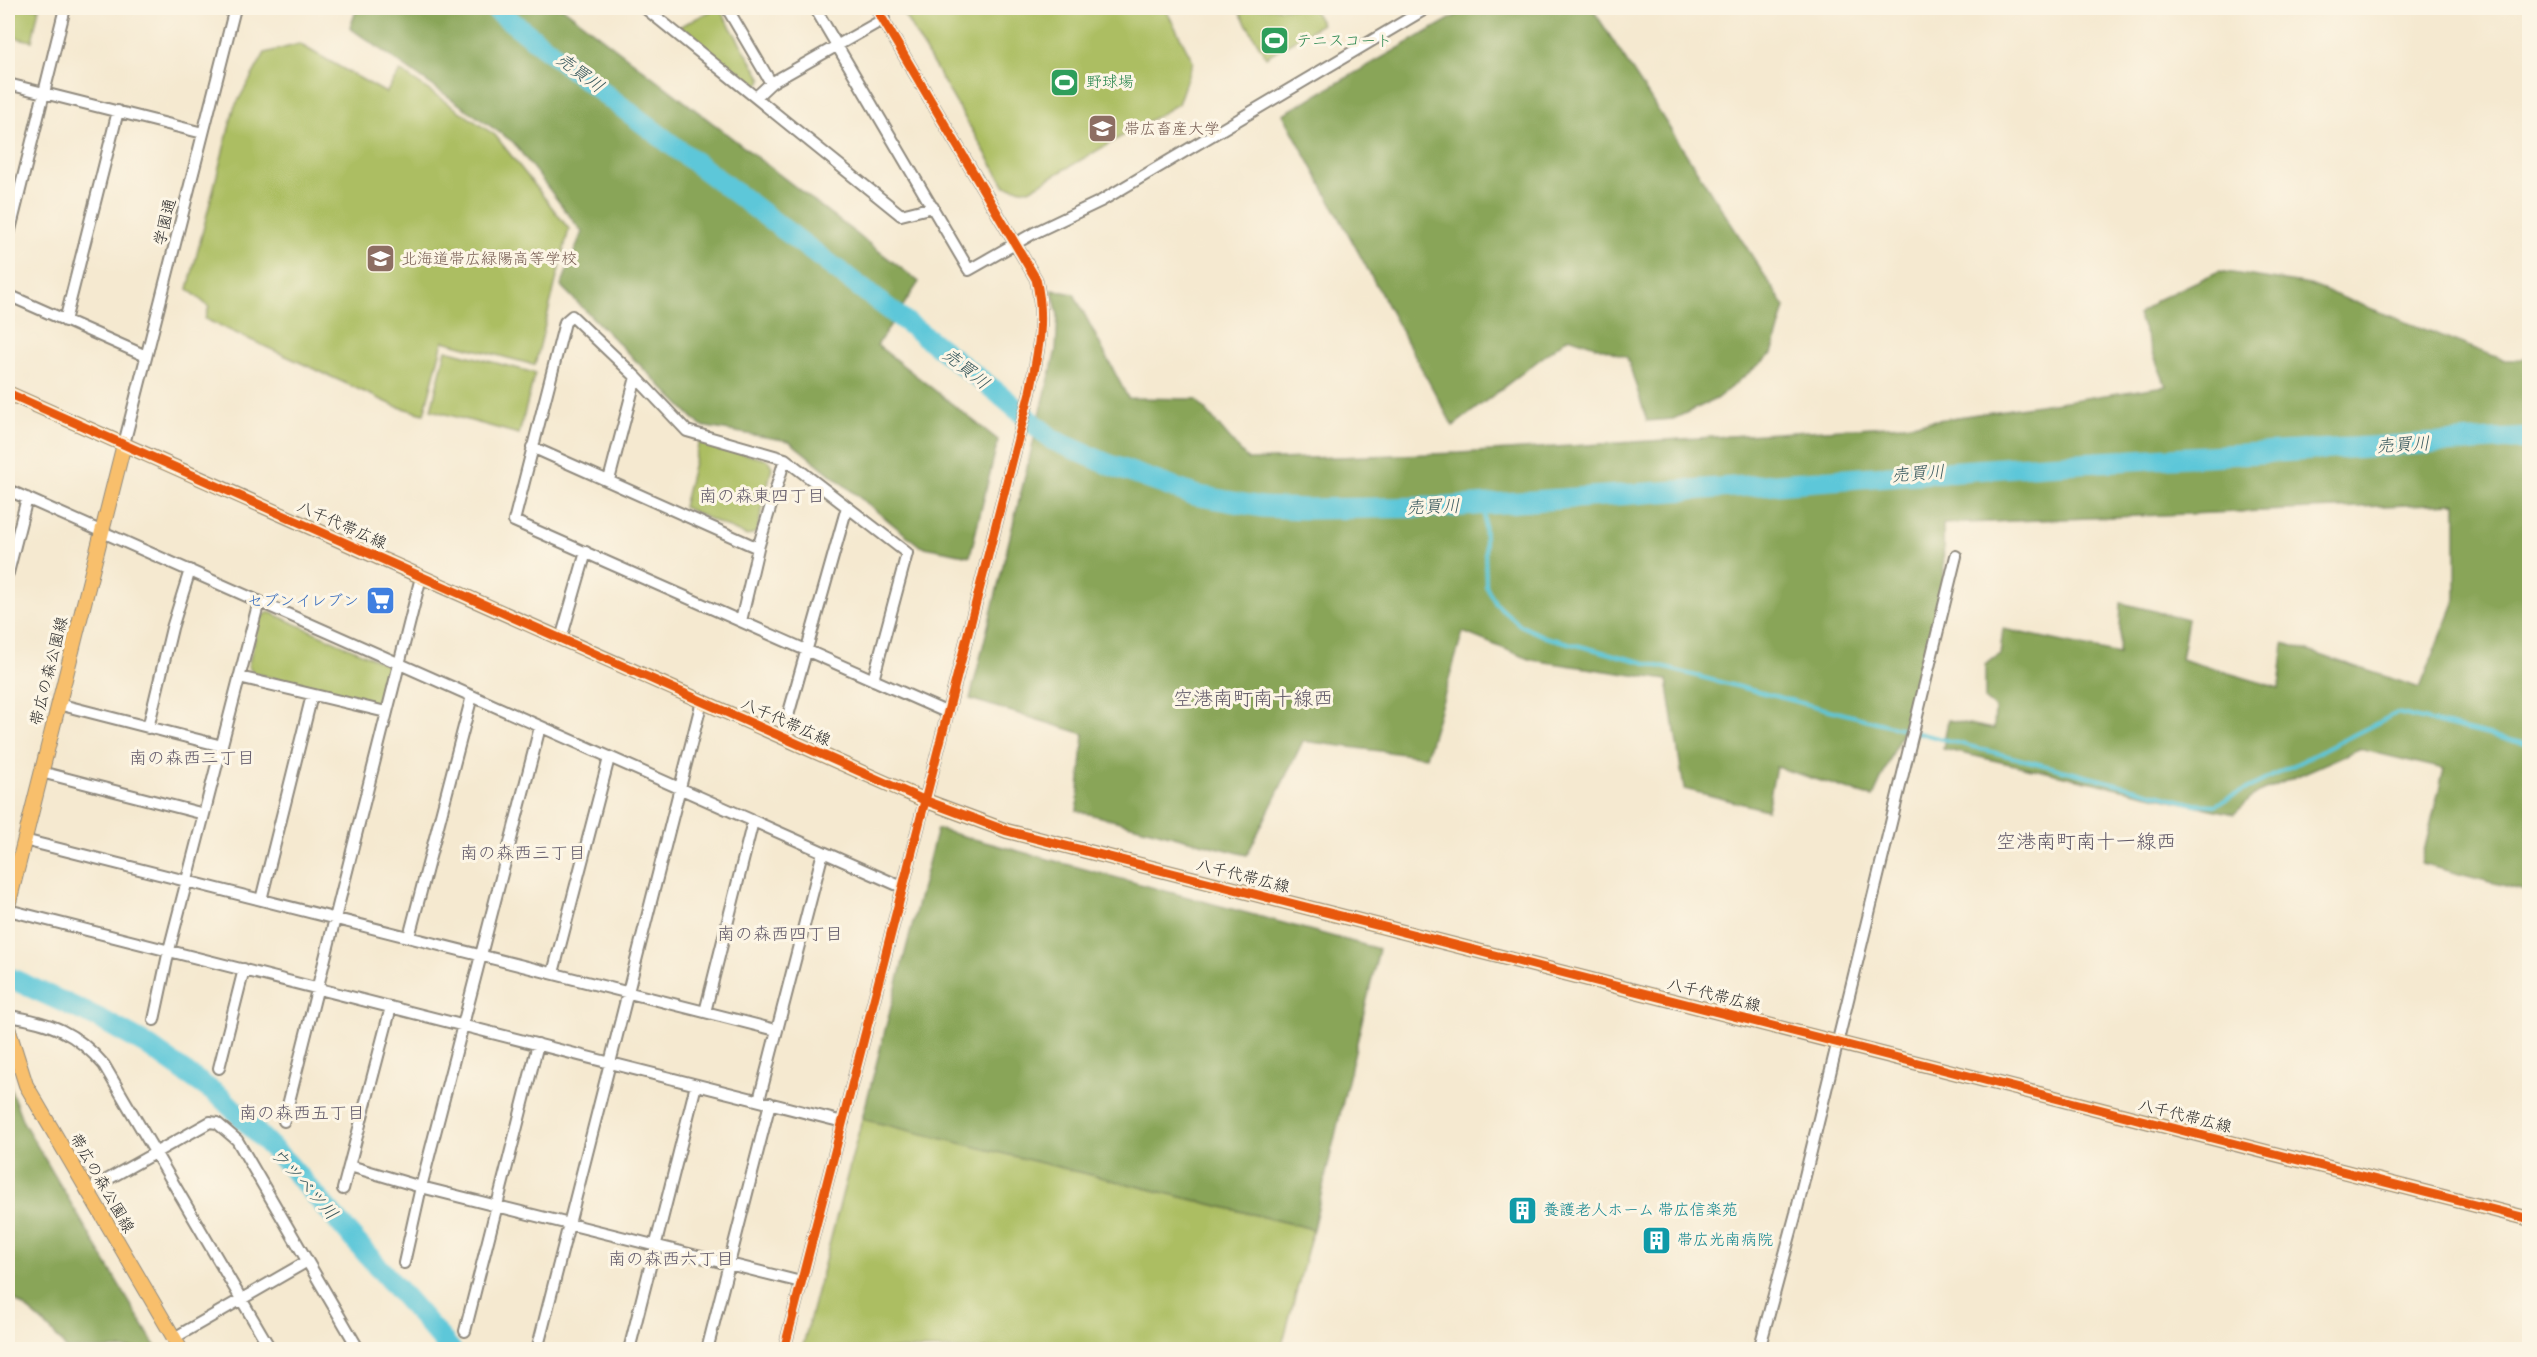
<svg xmlns="http://www.w3.org/2000/svg" width="2537" height="1357" font-family="Pangolin,'Klee One',sans-serif">
	<rect width="100%" height="100%" fill="#fcf5e5"/>
	<filter id="ink" filterUnits="userSpaceOnUse"><feTurbulence type="fractalNoise" baseFrequency=".0167" numOctaves="2"/><feDisplacementMap in="SourceGraphic" scale="12" xChannelSelector="R" yChannelSelector="G"/><feConvolveMatrix kernelMatrix="1 2 1 2 8 2 1 2 1" color-interpolation-filters="sRGB"/></filter>
	<filter id="wash" filterUnits="userSpaceOnUse"><feTurbulence type="fractalNoise" baseFrequency=".008" numOctaves="4" result="noise"/><feDisplacementMap in="SourceGraphic" scale="24" xChannelSelector="R" yChannelSelector="G"/><feGaussianBlur stdDeviation="1.35" result="paint"/><feColorMatrix in="noise" values="0 0 0 0 0 0 0 0 0 0 0 0 0 0 0 0 0 1.4 0 .05"/><feComposite in="paint" operator="in"/></filter>
	<g filter="url(#wash)">
		<rect width="100%" height="100%" fill="#f5e9d0"/>
		<path fill="#acbe62" stroke="#6c7446" stroke-width="1.5" d="M 8,8 L 39,8 L 32,41 L 8,36 Z
			M 717,8 L 719,8 L 762,79 L 760,84 L 751,87 L 679,27 Z
			M 900,8 L 1165,8 L 1193,61 L 1178,104 L 1029,190 L 1005,186 Z
			M 1237,8 L 1312,8 L 1322,24 L 1266,57 Z
			M 299,44 L 386,93 L 400,71 L 495,135 L 569,229 L 535,365 L 443,341 L 424,414 L 395,406 L 205,319 L 209,307 L 188,289 L 234,108 L 265,53 Z
			M 446,350 L 535,373 L 519,434 L 431,410 Z
			M 699,442 L 768,460 L 772,467 L 757,532 L 747,536 L 683,507 Z
			M 269,612 L 386,664 L 389,670 L 379,704 L 253,673 L 248,666 L 260,618 Z
			M 862,1119 L 1313,1229 L 1281,1349 L 802,1349 Z"/>
		<path fill="#89a558" stroke="#5a6842" stroke-width="1.5" d="M 357,8 L 563,8 L 919,282 L 877,345 L 998,440 L 970,556 L 920,546 L 789,441 L 701,426 L 561,286 L 582,232 L 513,142 L 350,28 Z
			M 1469,8 L 1592,8 L 1785,307 L 1772,354 L 1716,399 L 1673,419 L 1647,421 L 1627,357 L 1569,337 L 1453,426 L 1283,114 Z
			M 2219,271 L 2310,285 L 2504,360 L 2521,360 L 2529,355 L 2529,892 L 2421,864 L 2444,769 L 2359,749 L 2256,794 L 2234,814 L 1943,749 L 1948,720 L 1994,729 L 1995,708 L 1985,700 L 1985,665 L 2000,654 L 2003,629 L 2119,654 L 2121,603 L 2188,619 L 2181,659 L 2279,688 L 2284,643 L 2420,688 L 2456,598 L 2456,503 L 1943,524 L 1944,589 L 1910,715 L 1873,797 L 1776,767 L 1767,810 L 1684,789 L 1667,680 L 1532,660 L 1463,632 L 1426,757 L 1303,741 L 1247,855 L 1077,811 L 1084,734 L 970,699 L 1056,350 L 1058,315 L 1052,290 L 1074,294 L 1128,398 L 1196,399 L 1248,460 L 1460,453 L 1904,425 L 2166,386 L 2138,315 L 2157,300 Z
			M 937,829 L 1379,949 L 1313,1229 L 862,1119 Z
			M 8,1082 L 23,1122 L 157,1349 L 66,1349 C 51,1327 31,1310 8,1296 Z"/>
		<g fill="none" stroke-linecap="round" stroke-linejoin="round">
			<path stroke="#5dc7d9" stroke-width="4" d="M 1484,506 L 1486,586 L 1496,604 L 1520,625 L 1545,637 L 2195,804 L 2215,805 L 2397,713 L 2530,745"/>
			<path stroke="#5dc7d9" stroke-width="21" d="M 494,8 L 602,92 L 918,331 L 998,393 L 1053,440 L 1110,465 L 1194,495 L 1262,507 L 1306,509 L 1448,507 L 2044,465 L 2530,438
				M 8,977 L 100,1019 L 145,1044 L 222,1098 L 287,1163 L 451,1350"/>
		</g>
	</g>
	<g filter="url(#ink)">
		<g fill="none" stroke-linecap="round" stroke-linejoin="round">
			<defs>
				<path id="minor" d="M 645,8 L 901,215 L 933,207
					M 727,8 L 771,83
					M 815,8 L 969,270 L 1034,233 L 1101,201 L 1427,8
					M 8,84 L 203,133
					M 756,97 L 771,83 L 884,19
					M 8,238 L 65,8
					M 8,295 L 146,356
					M 65,321 L 118,111
					M 124,444 L 235,8
					M 532,447 L 758,548
					M 609,480 L 636,377
					M 8,490 L 902,887
					M 8,573 L 27,498
					M 741,621 L 758,548 L 785,459
					M 561,639 L 586,552
					M 239,677 L 386,712
					M 873,680 L 907,553 L 785,459 L 687,431 L 636,377 L 572,316 L 565,322 L 514,521 L 946,712
					M 58,704 L 222,746
					M 148,728 L 172,628 L 190,570
					M 782,737 L 847,507
					M 41,772 L 204,814
					M 24,840 L 776,1030
					M 261,900 L 312,695
					M 8,910 L 843,1122
					M 409,937 L 472,696
					M 553,973 L 609,758
					M 705,1012 L 753,821
					M 8,1016 C 50,1022 76,1032 104,1065 L 271,1350
					M 154,1020 L 169,950 L 259,601
					M 219,1068 L 244,969
					M 759,1100 L 823,852
					M 284,1121 L 421,577
					M 350,1166 L 421,1187 L 801,1282
					M 343,1189 L 391,1007
					M 87,1191 L 210,1122 L 217,1123 L 237,1140 L 359,1350
					M 404,1263 L 421,1187 L 540,727
					M 465,1331 L 538,1044
					M 174,1338 L 306,1262
					M 537,1350 L 702,701
					M 629,1350 L 696,1085
					M 707,1350 L 770,1103
					M 784,1350 L 1030,392 C 1038,352 1046,320 1036,279 L 876,8
					M 1759,1350 L 1796,1213 L 1956,556"/>
				<path id="major" d="M 8,393 L 924,800 L 1007,831 L 2530,1219
					M 8,906 L 124,444
					M 8,1028 L 26,1085 L 181,1350"/>
			</defs>
			<use href="#minor" stroke="#908a7e" stroke-width="14"/>
			<use href="#major" stroke="#908a7e" stroke-width="16"/>
			<use href="#minor" stroke="#fff" stroke-width="10"/>
			<use href="#major" stroke="#f8bf6c" stroke-width="14"/>
			<defs>
				<path id="cycleway" d="M 8,393 L 924,800 L 1007,831 L 2530,1219
					M 784,1350 L 1030,392 C 1038,352 1046,320 1036,279 L 876,8"/>
			</defs>
			<use href="#cycleway" stroke="#fcf5e5" stroke-width="13"/>
			<use href="#cycleway" stroke="#e8590c" stroke-width="9"/>
		</g>
	</g>
	<defs>
		<symbol id="stadium-square" viewBox="-11 -11 22 22"><rect x="-9" y="-9" width="18" height="18" rx="4" fill="#2e9e5b" stroke="#fcf5e5"/><path d="M0-5a6.5 5 0 1 0 0 10a6.5 5 0 1 0 0-10ZM-3.5-1.8h7v3.6h-7Z" fill="#fff"/></symbol>
		<symbol id="university-square" viewBox="-11 -11 22 22"><rect x="-9" y="-9" width="18" height="18" rx="4" fill="#8d6e63" stroke="#fcf5e5"/><path d="M0-5L7-2L0 1L-7-2ZM-4 1L0 2.5L4 1V4Q0 6-4 4Z" fill="#fff"/></symbol>
		<symbol id="school-square" viewBox="-11 -11 22 22"><rect x="-9" y="-9" width="18" height="18" rx="4" fill="#8d6e63" stroke="#fcf5e5"/><path d="M0-5L7-2L0 1L-7-2ZM-4 1L0 2.5L4 1V4Q0 6-4 4Z" fill="#fff"/></symbol>
		<symbol id="supermarket-square" viewBox="-11 -11 22 22"><rect x="-9" y="-9" width="18" height="18" rx="4" fill="#3f7fe0" stroke="#fcf5e5"/><path d="M-6-5.5h2.5l.6 2H6L4.5 2H-2.5L-4.4-4H-6ZM-1.5 3.2a1.3 1.3 0 1 0 .1 0ZM3 3.2a1.3 1.3 0 1 0 .1 0Z" fill="#fff"/></symbol>
		<symbol id="building-square" viewBox="-11 -11 22 22"><rect x="-9" y="-9" width="18" height="18" rx="4" fill="#0f9aa8" stroke="#fcf5e5"/><path d="M-4-6H4V6H1V3H-1V6H-4ZM-2.5-4.3h1.7v1.8h-1.7ZM.8-4.3h1.7v1.8H.8ZM-2.5-1h1.7V.8h-1.7ZM.8-1h1.7V.8H.8Z" fill="#fff"/></symbol>
	</defs>
	<g fill-rule="evenodd">
		<use href="#stadium-square" x="1258" y="24" width="33" height="33"/>
		<use href="#stadium-square" x="1048" y="66" width="33" height="33"/>
		<use href="#university-square" x="1086" y="112" width="33" height="33"/>
		<use href="#school-square" x="364" y="242" width="33" height="33"/>
		<use href="#supermarket-square" x="364" y="584" width="33" height="33"/>
		<use href="#building-square" x="1506" y="1194" width="33" height="33"/>
		<use href="#building-square" x="1640" y="1224" width="33" height="33"/>
	</g>
	<g text-anchor="middle" dominant-baseline="central" stroke-width="6" stroke-linejoin="round" paint-order="stroke">
		<g font-size="16" fill="#27864d" stroke="#fcf5e5" text-anchor="start">
			<text x="1296" y="41">テニスコート</text>
			<text x="1086" y="82">野球場</text>
		</g>
		<g font-size="16" fill="#785e54" stroke="#fcf5e5" text-anchor="start">
			<text x="1124" y="129">帯広畜産大学</text>
			<text x="401" y="259">北海道帯広緑陽高等学校</text>
		</g>
		<g font-size="16" fill="#2b2b2b" stroke="#fcf5e5">
			<text transform="translate(165 222) rotate(-76)">学園通</text>
			<text transform="translate(342 525) rotate(24)">八千代帯広線</text>
			<text transform="translate(49 671) rotate(-76)">帯広の森公園線</text>
			<text transform="translate(786 722) rotate(24)">八千代帯広線</text>
			<text transform="translate(1243 876) rotate(14)">八千代帯広線</text>
			<text transform="translate(1714 995) rotate(14)">八千代帯広線</text>
			<text transform="translate(2185 1116) rotate(14)">八千代帯広線</text>
			<text transform="translate(102 1183) rotate(60)">帯広の森公園線</text>
		</g>
		<g font-size="16" fill="#366cbe" stroke="#fcf5e5" text-anchor="end">
			<text x="359" y="601">セブンイレブン</text>
		</g>
		<g font-size="16" fill="#0d838f" stroke="#fcf5e5" text-anchor="start">
			<text x="1543" y="1210">養護老人ホーム 帯広信楽苑</text>
			<text x="1677" y="1240">帯広光南病院</text>
		</g>
		<g font-size="18" font-style="italic" fill="#3a5a5f" stroke="#fcf5e5">
			<text transform="translate(580 73) rotate(37)">売買川</text>
			<text transform="translate(966 369) rotate(39)">売買川</text>
			<text transform="translate(2403 445) rotate(-3)">売買川</text>
			<text transform="translate(1918 474) rotate(-4)">売買川</text>
			<text transform="translate(1433 507) rotate(-2)">売買川</text>
			<text transform="translate(304 1184) rotate(48)">ウツベツ川</text>
		</g>
		<g font-size="18" fill="#625a6a" stroke="#fcf5e5">
			<text x="762" y="496">南の森東四丁目</text>
			<text x="192" y="758">南の森西二丁目</text>
			<text x="523" y="853">南の森西三丁目</text>
			<text x="780" y="934">南の森西四丁目</text>
			<text x="302" y="1113">南の森西五丁目</text>
			<text x="671" y="1259">南の森西六丁目</text>
		</g>
		<g font-size="20" fill="#625a6a" stroke="#fcf5e5">
			<text x="1253" y="698">空港南町南十線西</text>
			<text x="2086" y="841">空港南町南十一線西</text>
		</g>
	</g>
	<rect width="2537" height="1357" fill="none" stroke="#fcf5e5" stroke-width="30"/>
</svg>
